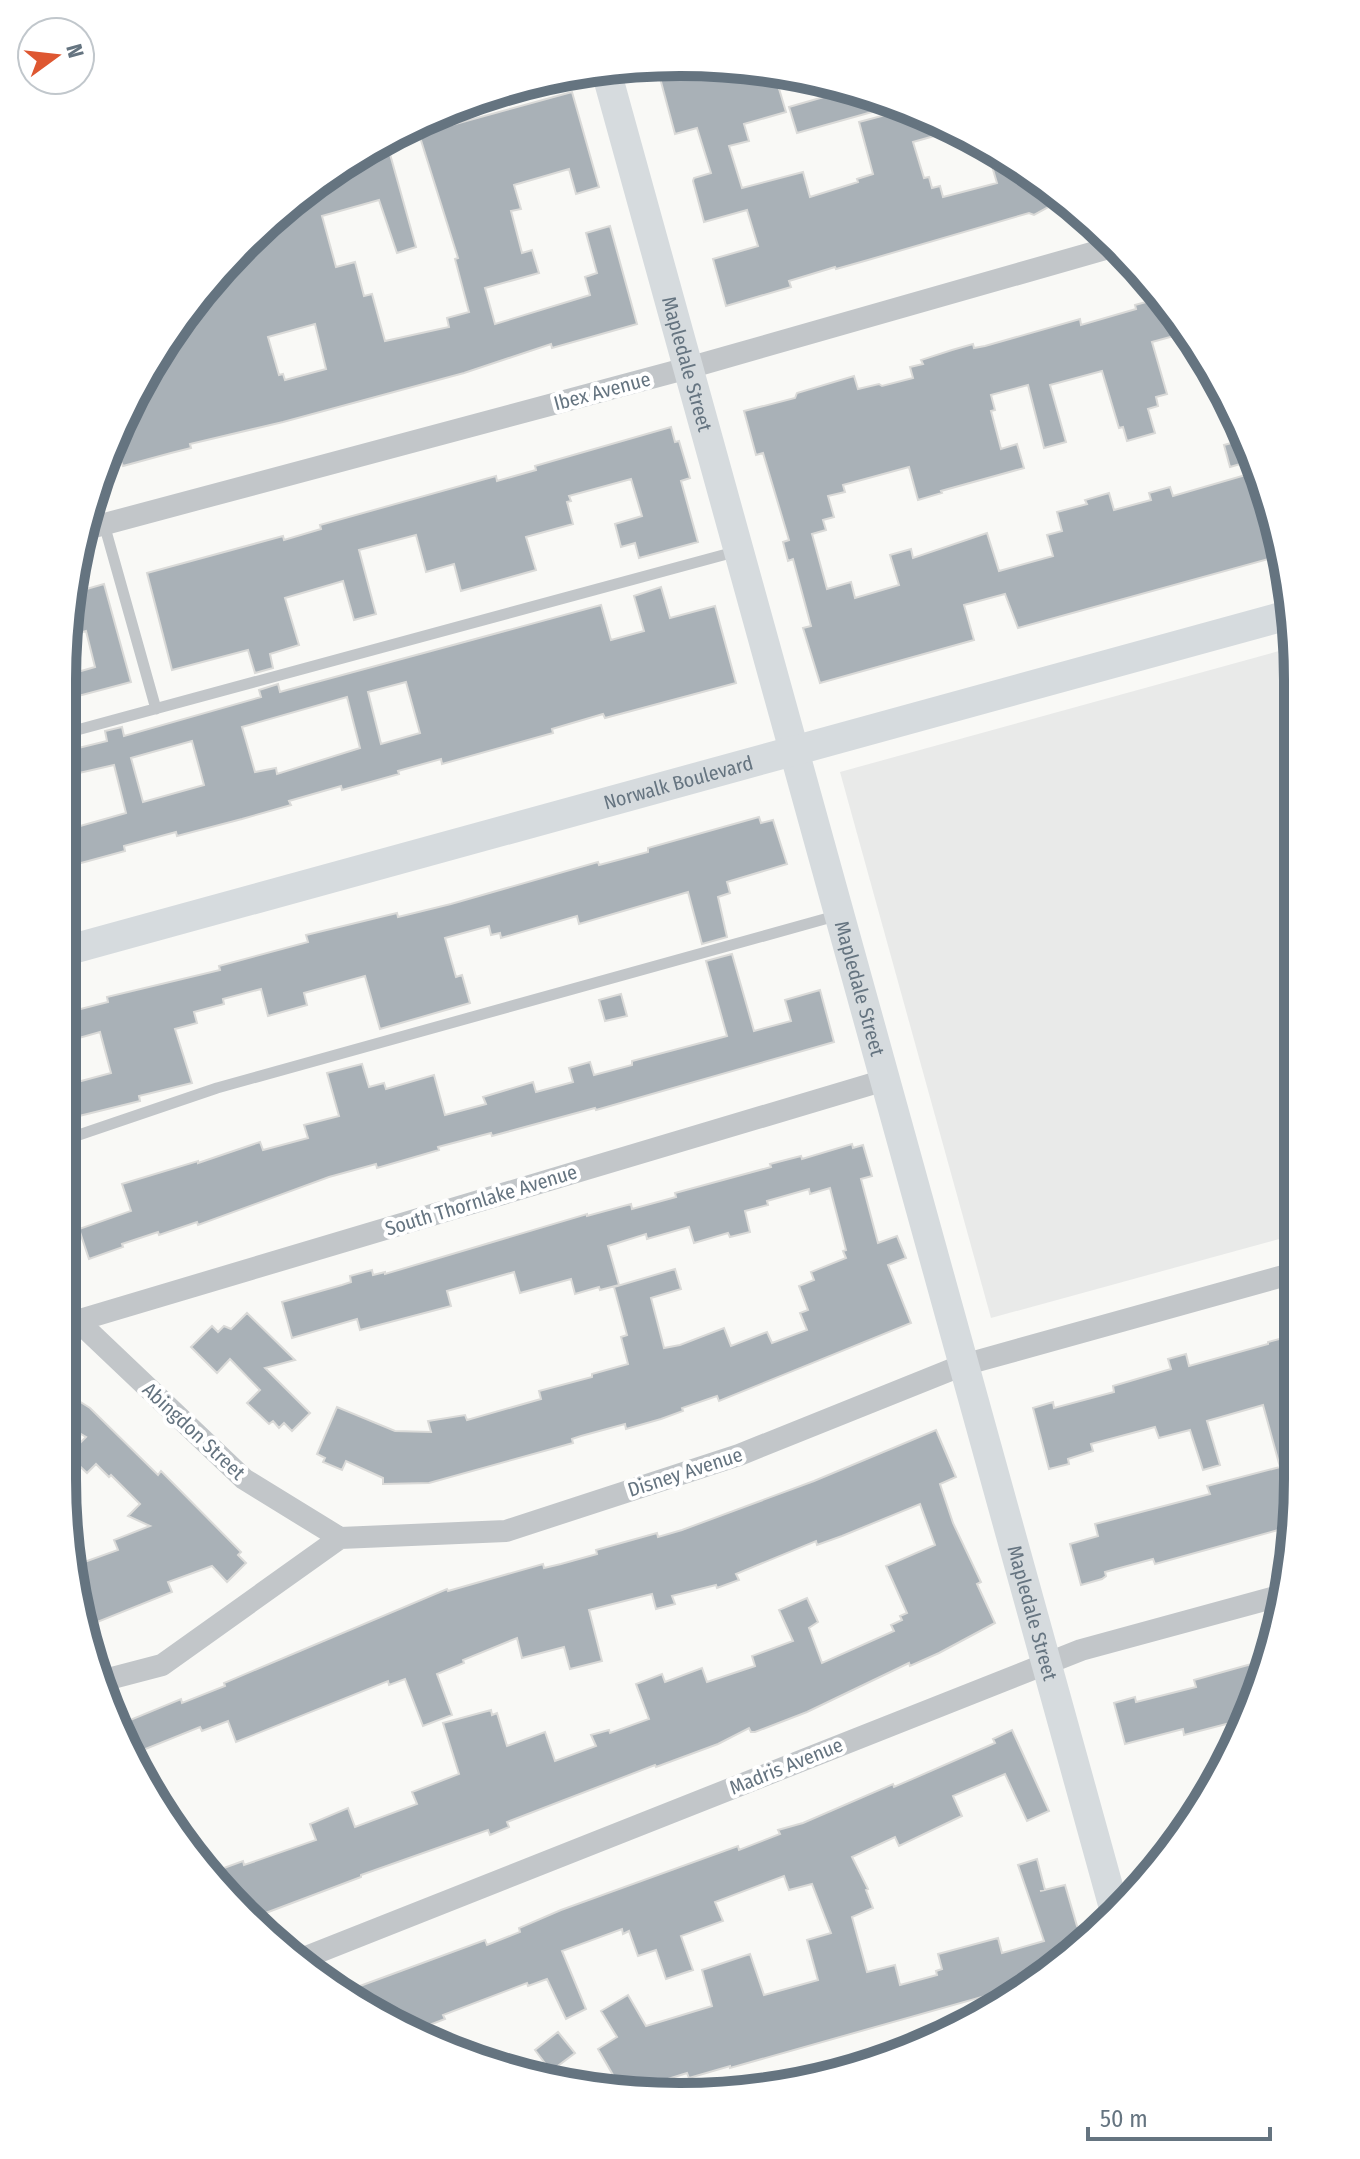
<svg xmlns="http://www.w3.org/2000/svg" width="1360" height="2159" font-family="'Fira Sans Condensed',sans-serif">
	<rect width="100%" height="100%" fill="#f9f9f6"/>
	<path fill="#e9eae9" d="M 1297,646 L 1294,1235 L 991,1318 L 840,772 Z"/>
	<path fill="#a9b1b7" stroke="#dadad8" stroke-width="2" fill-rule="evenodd" d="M 721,63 L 774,72 L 786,112 L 744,124 L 749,141 L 729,146 L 742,188 L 803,172 L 810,197 L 858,182 L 857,179 L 873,174 L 859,122 L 908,109 L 959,129 L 913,142 L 924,178 L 929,177 L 932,188 L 940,186 L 943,197 L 997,183 L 986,146 L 1057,190 L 1065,198 L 1034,215 L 1029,213 L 868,260 L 836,269 L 835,267 L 789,281 L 791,287 L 726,306 L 713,259 L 758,246 L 747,210 L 704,222 L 693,181 L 694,178 L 711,173 L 697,128 L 675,134 L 660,78 L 674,74 L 672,65 Z
		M 830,82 L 867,93 L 872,112 L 797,133 L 789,107 L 834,94 Z
		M 572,92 L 599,187 L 576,194 L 569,169 L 514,185 L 521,209 L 511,211 L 522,253 L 532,250 L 539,273 L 485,288 L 495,324 L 590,295 L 585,277 L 597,273 L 586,233 L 610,226 L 637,324 L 552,348 L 551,344 L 464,373 L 283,422 L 190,444 L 191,448 L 171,453 L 123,466 L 121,462 L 103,467 L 109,443 L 190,303 L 273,215 L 353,158 L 388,147 L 416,247 L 397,253 L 379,200 L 322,216 L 336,267 L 355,262 L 364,296 L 372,294 L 385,341 L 449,327 L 447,318 L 469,312 L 455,259 L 458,258 L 419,134 ZM 315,324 L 326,369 L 285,380 L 283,374 L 279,375 L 268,337 Z
		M 1137,266 L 1145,273 L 1185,333 L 1152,342 L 1167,394 L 1156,397 L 1158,406 L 1148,409 L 1155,433 L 1127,441 L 1123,427 L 1119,428 L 1102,371 L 1050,385 L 1066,442 L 1044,448 L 1028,385 L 991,395 L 995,410 L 991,411 L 1001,449 L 1017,444 L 1024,468 L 941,491 L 942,493 L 918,500 L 909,467 L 843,485 L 845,492 L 828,496 L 834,517 L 823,520 L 826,530 L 812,534 L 827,589 L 851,582 L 855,598 L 899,585 L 890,555 L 911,549 L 913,558 L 987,533 L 999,571 L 1053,556 L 1047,535 L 1062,531 L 1057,512 L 1087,504 L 1085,500 L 1109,493 L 1114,510 L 1151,500 L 1149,493 L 1170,487 L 1173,496 L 1249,474 L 1261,519 L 1275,515 L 1283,555 L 1018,628 L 1005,594 L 964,605 L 974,640 L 820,683 L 803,628 L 811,626 L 793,559 L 788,561 L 783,542 L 789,540 L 763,453 L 756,455 L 744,411 L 795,398 L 797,393 L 854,376 L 858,389 L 879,384 L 882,386 L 913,378 L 910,367 L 923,364 L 921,360 L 952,350 L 973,344 L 974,348 L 985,346 L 1080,319 L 1081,325 L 1136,309 L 1135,305 L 1146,302 Z
		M 671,427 L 675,442 L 679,441 L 690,478 L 681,481 L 698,542 L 639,558 L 635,543 L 621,547 L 615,524 L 642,516 L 631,479 L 569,496 L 571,501 L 567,502 L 573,524 L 526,537 L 536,570 L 461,591 L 454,564 L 426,572 L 416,535 L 359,550 L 376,614 L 354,620 L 343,581 L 285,598 L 299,645 L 270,654 L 273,668 L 255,673 L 248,650 L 172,670 L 147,573 L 283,536 L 284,540 L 321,529 L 320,525 L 496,476 L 497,481 L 536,470 L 535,466 Z
		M 1246,439 L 1254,460 L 1230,467 L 1224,445 Z
		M 104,584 L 131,682 L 67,699 L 67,675 L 95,667 L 86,631 L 79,633 L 69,594 Z
		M 661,587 L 670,618 L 715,606 L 736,683 L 605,718 L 603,714 L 552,729 L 553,733 L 442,764 L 441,759 L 398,771 L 399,774 L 342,790 L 341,786 L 289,801 L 291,805 L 242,819 L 177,836 L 176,832 L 124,846 L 125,851 L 70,866 L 66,850 L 66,830 L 126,813 L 114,765 L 66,776 L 66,751 L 107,741 L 105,731 L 122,727 L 124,736 L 261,697 L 259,690 L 278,684 L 280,692 L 287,690 L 601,605 L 611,640 L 644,631 L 634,596 ZM 406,682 L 420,733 L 381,744 L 368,692 ZM 347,697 L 360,748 L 277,774 L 276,768 L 255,772 L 242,727 ZM 192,741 L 204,785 L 143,802 L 131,758 Z
		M 759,817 L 761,823 L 773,820 L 787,864 L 727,882 L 730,893 L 718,897 L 727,937 L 702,944 L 688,892 L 579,924 L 577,916 L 501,938 L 500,933 L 491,935 L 489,926 L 445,938 L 456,977 L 462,975 L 470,1003 L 380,1029 L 365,976 L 304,993 L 307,1005 L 268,1016 L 261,989 L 223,999 L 224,1004 L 194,1012 L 197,1023 L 175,1029 L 192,1083 L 139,1096 L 140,1101 L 79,1116 L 70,1084 L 111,1073 L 100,1032 L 65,1042 L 65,1013 L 108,1002 L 107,997 L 220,970 L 219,966 L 308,942 L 306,935 L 397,913 L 398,917 L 451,904 L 598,862 L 599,865 L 648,852 L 648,848 Z
		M 732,954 L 754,1031 L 791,1021 L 785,1000 L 820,990 L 834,1042 L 596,1110 L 595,1108 L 492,1136 L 491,1133 L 438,1147 L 439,1150 L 377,1168 L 376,1164 L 329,1177 L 198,1225 L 197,1222 L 159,1235 L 158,1232 L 122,1244 L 123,1247 L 89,1259 L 79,1229 L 131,1211 L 122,1184 L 198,1161 L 198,1163 L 260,1142 L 263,1150 L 308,1138 L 304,1125 L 339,1116 L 327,1073 L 362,1064 L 369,1087 L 384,1083 L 386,1089 L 434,1075 L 445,1115 L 486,1104 L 483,1097 L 533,1082 L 536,1092 L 573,1082 L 569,1068 L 590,1062 L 594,1075 L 632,1065 L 632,1061 L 727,1036 L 706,961 Z
		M 621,994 L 627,1016 L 605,1021 L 599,1000 Z
		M 852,1144 L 853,1148 L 863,1145 L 872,1176 L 861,1179 L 878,1243 L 897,1236 L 906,1258 L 888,1265 L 911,1323 L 719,1401 L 717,1396 L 682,1408 L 683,1411 L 661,1419 L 626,1429 L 625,1424 L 581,1436 L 572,1439 L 573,1443 L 429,1483 L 383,1484 L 383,1478 L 346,1461 L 342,1470 L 323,1462 L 325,1458 L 317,1454 L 337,1407 L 395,1431 L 431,1432 L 428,1421 L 465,1415 L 467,1420 L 541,1399 L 539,1391 L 592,1377 L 592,1374 L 628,1364 L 621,1337 L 627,1335 L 614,1287 L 675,1269 L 681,1289 L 651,1298 L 664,1348 L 680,1345 L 724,1328 L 731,1346 L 767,1332 L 772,1343 L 807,1330 L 800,1313 L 808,1310 L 799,1286 L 814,1280 L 811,1272 L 846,1258 L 843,1251 L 846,1250 L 830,1188 L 810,1194 L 809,1189 L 767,1201 L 768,1205 L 745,1211 L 750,1232 L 730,1237 L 728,1233 L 694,1243 L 689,1227 L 647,1239 L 646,1234 L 608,1246 L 619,1285 L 600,1290 L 599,1287 L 575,1294 L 571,1279 L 520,1293 L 514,1272 L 447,1291 L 451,1306 L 360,1330 L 357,1319 L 292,1338 L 282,1302 L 342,1285 L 351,1282 L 350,1276 L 372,1270 L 373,1275 L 385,1272 L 385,1274 L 587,1214 L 587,1216 L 631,1204 L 632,1209 L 676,1197 L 675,1193 L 771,1167 L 770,1164 L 801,1156 L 802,1159 Z
		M 247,1313 L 295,1360 L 265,1368 L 310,1413 L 292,1431 L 284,1423 L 279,1428 L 273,1421 L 269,1424 L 247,1403 L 260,1390 L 230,1359 L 217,1373 L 191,1347 L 212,1326 L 218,1332 L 224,1326 L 231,1329 Z
		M 1294,1335 L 1293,1526 L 1155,1564 L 1153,1559 L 1105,1572 L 1106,1576 L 1102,1579 L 1081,1585 L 1070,1544 L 1098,1536 L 1095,1524 L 1210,1494 L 1207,1486 L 1280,1467 L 1263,1405 L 1207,1421 L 1220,1465 L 1203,1470 L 1190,1430 L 1159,1438 L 1155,1427 L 1091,1444 L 1093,1451 L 1068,1459 L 1069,1464 L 1049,1469 L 1033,1408 L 1053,1402 L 1054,1408 L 1114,1392 L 1113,1386 L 1171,1369 L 1168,1359 L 1186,1354 L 1189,1366 L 1268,1344 L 1268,1342 Z
		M 63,1391 L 90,1408 L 158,1475 L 161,1471 L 241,1552 L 238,1555 L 246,1563 L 227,1582 L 212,1566 L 168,1582 L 172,1592 L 90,1625 L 83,1606 L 76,1565 L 118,1550 L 114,1540 L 150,1526 L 128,1516 L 140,1504 L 111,1475 L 109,1477 L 96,1464 L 87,1473 L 68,1455 L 86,1437 L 62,1423 Z
		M 936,1430 L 956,1477 L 940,1484 L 953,1523 L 981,1582 L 977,1584 L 995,1623 L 939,1653 L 910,1666 L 909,1663 L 807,1712 L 755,1732 L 751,1732 L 749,1728 L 718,1744 L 656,1767 L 655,1765 L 507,1822 L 509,1827 L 490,1835 L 488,1830 L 361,1875 L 361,1877 L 255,1917 L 213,1872 L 243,1861 L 244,1865 L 316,1840 L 310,1824 L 348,1808 L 355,1827 L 417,1804 L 412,1792 L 459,1774 L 443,1723 L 491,1710 L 492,1715 L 497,1713 L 507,1746 L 545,1732 L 555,1761 L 596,1746 L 591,1735 L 609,1730 L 610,1733 L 649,1719 L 636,1684 L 662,1674 L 665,1682 L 702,1668 L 707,1682 L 755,1666 L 752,1656 L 793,1641 L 779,1610 L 807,1598 L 818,1622 L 809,1628 L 822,1663 L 894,1631 L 891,1625 L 902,1620 L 900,1616 L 907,1613 L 886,1566 L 935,1545 L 920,1504 L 842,1536 L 817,1545 L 816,1541 L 736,1574 L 739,1580 L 717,1588 L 716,1585 L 672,1596 L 675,1604 L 656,1609 L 652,1594 L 589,1610 L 602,1661 L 570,1669 L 564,1647 L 522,1658 L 517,1638 L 463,1660 L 464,1663 L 437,1674 L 452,1715 L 423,1726 L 405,1679 L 389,1685 L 388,1681 L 236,1742 L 228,1721 L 202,1731 L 200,1727 L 133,1754 L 118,1725 L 181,1699 L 182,1703 L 225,1686 L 224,1683 L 447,1589 L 448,1591 L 543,1564 L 544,1568 L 561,1564 L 597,1554 L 596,1550 L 657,1533 L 658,1537 L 682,1530 L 814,1481 Z
		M 1266,1660 L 1251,1715 L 1238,1737 L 1234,1722 L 1184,1735 L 1183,1729 L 1125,1744 L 1114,1703 L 1135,1697 L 1136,1702 L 1196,1687 L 1194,1680 Z
		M 1012,1730 L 1049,1811 L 1027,1821 L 1005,1774 L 953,1796 L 962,1816 L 899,1846 L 895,1837 L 852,1857 L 868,1889 L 866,1890 L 873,1908 L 852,1917 L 867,1972 L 895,1965 L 900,1985 L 937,1975 L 936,1971 L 942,1969 L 938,1954 L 998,1938 L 1002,1953 L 1044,1941 L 1018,1865 L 1037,1859 L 1045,1890 L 1040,1891 L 1065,1885 L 1077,1926 L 1082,1929 L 1082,1938 L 1035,1982 L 730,2068 L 730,2066 L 689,2078 L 687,2073 L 668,2079 L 647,2092 L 620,2087 L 598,2049 L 617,2037 L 601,2011 L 628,1995 L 646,2026 L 712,2006 L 702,1970 L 750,1954 L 764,1995 L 818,1980 L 807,1940 L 831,1933 L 812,1884 L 789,1890 L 784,1876 L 715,1902 L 723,1921 L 681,1936 L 693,1970 L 666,1979 L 656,1950 L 638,1956 L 629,1931 L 623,1934 L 622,1929 L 562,1951 L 586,2009 L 566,2019 L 547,1979 L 528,1986 L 527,1983 L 443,2015 L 445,2019 L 419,2029 L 364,2002 L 360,1986 L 485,1940 L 487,1945 L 520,1932 L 519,1928 L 561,1910 L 738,1846 L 739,1850 L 780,1834 L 778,1830 L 803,1823 L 893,1784 L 894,1787 L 995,1743 L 993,1739 Z
		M 558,2032 L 575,2053 L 551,2071 L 535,2050 Z"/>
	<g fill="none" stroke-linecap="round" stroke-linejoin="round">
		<path stroke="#c2c6c9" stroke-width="11" d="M 104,524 L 156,709
			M 66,733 L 738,551
			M 64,1140 L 217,1088 L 839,915"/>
		<path stroke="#c2c6c9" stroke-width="22" d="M 86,529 L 688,368 L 1116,246
			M 63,1307 L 244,1479 L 340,1538
			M 63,1325 L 885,1080
			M 97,1682 L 162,1665 L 340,1538 L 506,1531 L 739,1455 L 963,1365 L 1294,1273
			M 296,1961 L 1081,1650 L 1283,1595"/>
		<g stroke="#d6dbde" stroke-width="30">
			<path id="s1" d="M 605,67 L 1114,1908"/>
			<path id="s2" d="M 65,951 L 1292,614"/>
		</g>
	</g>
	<g text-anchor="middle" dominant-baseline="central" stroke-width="8" stroke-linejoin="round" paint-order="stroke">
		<g font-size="20" fill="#657480" stroke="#fff">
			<text stroke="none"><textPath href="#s1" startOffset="308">Mapledale Street</textPath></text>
			<text transform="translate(602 391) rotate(-15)">Ibex Avenue</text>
			<text stroke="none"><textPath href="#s2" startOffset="636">Norwalk Boulevard</textPath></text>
			<text stroke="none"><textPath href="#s1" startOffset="956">Mapledale Street</textPath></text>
			<text transform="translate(481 1200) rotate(-17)">South Thornlake Avenue</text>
			<text transform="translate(194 1431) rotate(43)">Abingdon Street</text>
			<text transform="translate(685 1472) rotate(-18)">Disney Avenue</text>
			<text stroke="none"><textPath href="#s1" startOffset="1604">Mapledale Street</textPath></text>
			<text transform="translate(786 1766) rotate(-22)">Madris Avenue</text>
		</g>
	</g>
	<path d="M0 0H1360V2159H0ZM680 76H680A604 604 0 0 1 1284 680V1479A604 604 0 0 1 680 2083H680A604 604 0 0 1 76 1479V680A604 604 0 0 1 680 76Z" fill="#fff" fill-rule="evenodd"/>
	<path fill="none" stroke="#657480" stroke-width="10" d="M680 76H680A604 604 0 0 1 1284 680V1479A604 604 0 0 1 680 2083H680A604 604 0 0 1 76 1479V680A604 604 0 0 1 680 76Z"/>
	<g transform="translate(56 56) rotate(75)"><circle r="38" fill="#ffffff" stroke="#c1c7cc" stroke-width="2"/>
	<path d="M0-6L14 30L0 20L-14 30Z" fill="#de5731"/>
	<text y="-12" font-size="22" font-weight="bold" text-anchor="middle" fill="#657480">N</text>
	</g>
	<path d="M1088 2127v12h182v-12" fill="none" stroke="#657480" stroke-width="4"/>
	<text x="1100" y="2127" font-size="24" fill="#657480" stroke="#ffffff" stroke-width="6" paint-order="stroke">50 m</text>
</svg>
